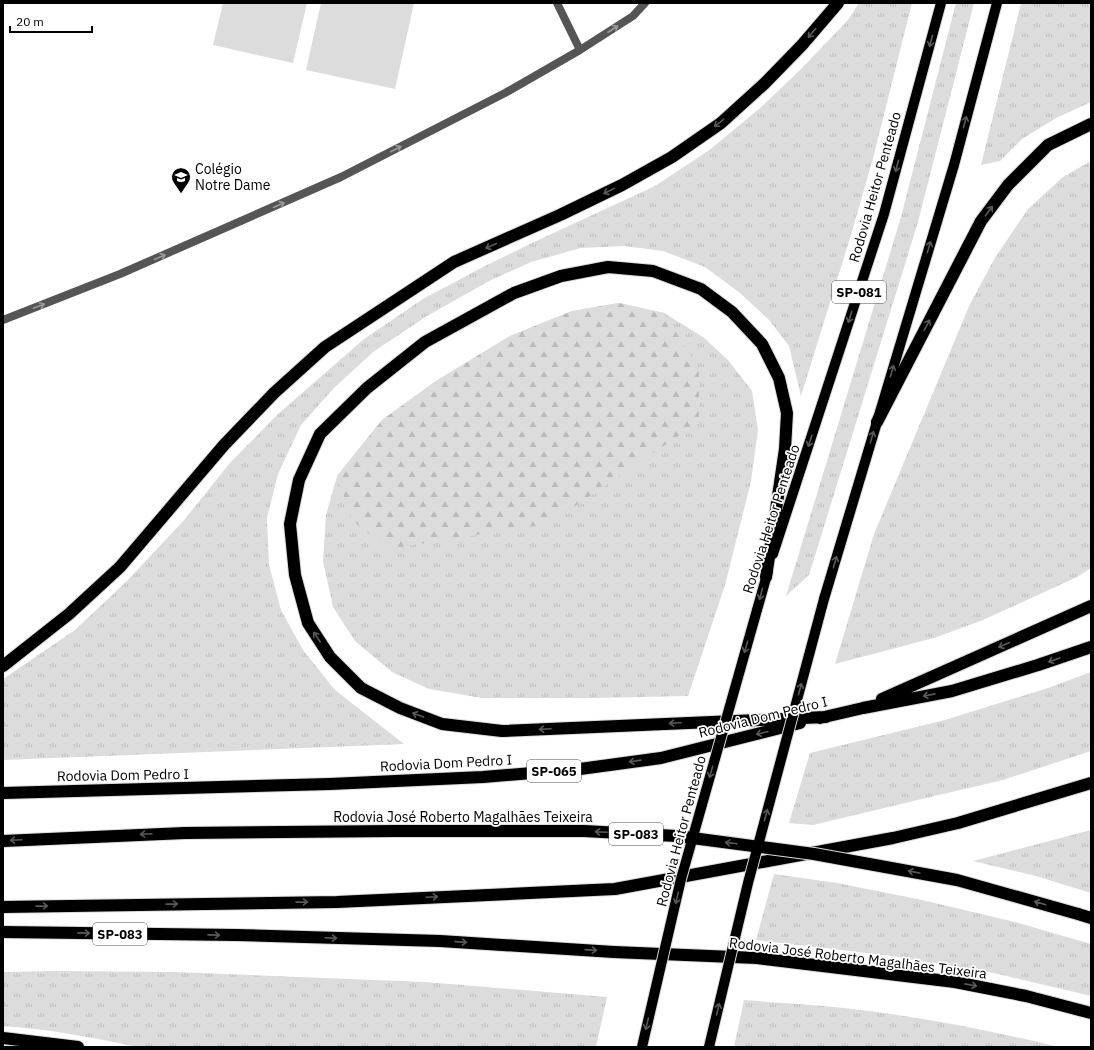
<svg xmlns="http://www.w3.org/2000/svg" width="1094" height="1050" font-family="'IBM Plex Sans',sans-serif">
	<defs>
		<pattern id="grass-tufts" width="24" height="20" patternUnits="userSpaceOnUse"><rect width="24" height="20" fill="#dcdcdc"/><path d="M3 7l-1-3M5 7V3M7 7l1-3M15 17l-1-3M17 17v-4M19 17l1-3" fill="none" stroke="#bbb"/></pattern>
		<pattern id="forest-firs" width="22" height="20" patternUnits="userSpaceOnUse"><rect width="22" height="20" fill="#dcdcdc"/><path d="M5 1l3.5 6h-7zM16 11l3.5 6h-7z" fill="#bbb"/></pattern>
	</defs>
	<rect width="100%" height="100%" fill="#fff"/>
	<path fill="url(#grass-tufts)" d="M 859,3 L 912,3 L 872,162 L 851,235 L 801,396 L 789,346 L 769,320 L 740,293 L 705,267 L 663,251 L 624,246 L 581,248 L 531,262 L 489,281 L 427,316 L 373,352 L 334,388 L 301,425 L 278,474 L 267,518 L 269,565 L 281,610 L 303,650 L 335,690 L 404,744 L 3,760 L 3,679 L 75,630 L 127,581 L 185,519 L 229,464 L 278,414 L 364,339 L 423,299 L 481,268 L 534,242 L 655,186 L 708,151 L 759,109 L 801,69 L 848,20 Z
		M 956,3 L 974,3 L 918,222 L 809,575 L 786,596 L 901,217 Z
		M 1021,3 L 1091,3 L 1091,102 L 1056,118 L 1022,139 L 1000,161 L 981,165 Z
		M 1091,161 L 1091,568 L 1077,577 L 983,620 L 934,638 L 835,664 L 874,534 L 970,304 L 996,256 L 1028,209 L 1063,177 Z
		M 619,303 L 664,313 L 703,337 L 728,360 L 752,391 L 758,430 L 751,481 L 725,585 L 688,696 L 594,698 L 482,698 L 429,689 L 392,672 L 355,641 L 333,607 L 323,561 L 326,515 L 337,476 L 382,420 L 436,381 L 510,336 L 572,311 Z
		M 1091,672 L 1091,751 L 1003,780 L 926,798 L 813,825 L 789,823 L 810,753 L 945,720 L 1048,688 Z
		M 1091,830 L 1091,893 L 1036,876 L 973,861 Z
		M 774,874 L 837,883 L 922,900 L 1015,922 L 1091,944 L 1091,996 L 994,973 L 892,956 L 756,940 Z
		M 54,971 L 175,972 L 426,982 L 607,997 L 596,1047 L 138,1047 C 94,1038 49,1029 3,1026 L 3,972 Z
		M 744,1000 C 778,1003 811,1004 844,1008 C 917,1016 988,1030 1059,1047 L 734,1047 Z"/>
	<path fill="url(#forest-firs)" d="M 619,303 L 664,313 L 699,369 L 699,422 L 550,523 L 388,549 L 352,520 L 337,476 L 382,420 L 436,381 L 510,336 L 572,311 Z"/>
	<path fill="#dcdcdc" d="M 223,3 L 307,3 L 293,63 L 213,45 Z
		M 321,3 L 414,3 L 395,89 L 306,70 Z"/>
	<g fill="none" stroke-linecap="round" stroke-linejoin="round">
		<defs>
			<path id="primary" d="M 773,554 L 884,214 L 941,3
				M 824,599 L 877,422 L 954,165 L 997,3
				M 757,610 L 768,571"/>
			<path id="motorway" d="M 877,422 L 981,221 L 1008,185 L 1048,145 L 1091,124
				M 766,577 L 785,449 L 787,413 L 779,378 L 762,344 L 732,312 L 701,289 L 653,271 L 608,267 L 561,276 L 514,293 L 425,342 L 367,388 L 320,434 L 299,480 L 290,524 L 295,575 L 308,623 L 330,657 L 361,688 L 400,708 L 442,724 L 502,731 L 826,717
				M 3,666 L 69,614 L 120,567 L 224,445 L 274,393 L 325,347 L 454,262 L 560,215 L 622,185 L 672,157 L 721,123 L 764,84 L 802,45 L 838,3
				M 882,699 L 1091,606
				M 820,718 L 863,708 L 952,691 L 1038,665 L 1091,647
				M 3,793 L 330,784 L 483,777 L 580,769 L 661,758 L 800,723
				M 3,841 L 185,833
				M 3,907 L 337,902 L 615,889 L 893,838 L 958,823 L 1091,783
				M 1078,914 L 1091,918
				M 3,932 L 236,935 L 440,941 L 614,952 L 757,958 L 955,982 L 1026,996 L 1091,1013
				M 3,1038 L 78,1047"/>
		</defs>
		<use href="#primary" stroke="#dbdbdb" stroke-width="12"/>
		<use href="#motorway" stroke="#dbdbdb" stroke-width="14"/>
		<path stroke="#555" stroke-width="8" d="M 557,3 L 580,50
			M 3,320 L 120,274 L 341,177 L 505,93 L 580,50 L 633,16 L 645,3"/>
		<use href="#primary" stroke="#000" stroke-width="10"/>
		<use href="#motorway" stroke="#000" stroke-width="12"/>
		<defs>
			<path id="primary-bridge" d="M 642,1047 L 681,879 L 757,610
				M 709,1047 L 748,883 L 824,599"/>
			<path id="motorway-bridge" d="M 185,833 L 395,831 L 584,831 L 677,836 L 814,854 L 957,880 L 1078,914"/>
		</defs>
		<use href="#primary-bridge" stroke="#dbdbdb" stroke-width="12" stroke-linecap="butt"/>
		<use href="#motorway-bridge" stroke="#dbdbdb" stroke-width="14" stroke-linecap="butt"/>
		<use href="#primary-bridge" stroke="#000" stroke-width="10"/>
		<use href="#motorway-bridge" stroke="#000" stroke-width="12"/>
	</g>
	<defs><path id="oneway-shaft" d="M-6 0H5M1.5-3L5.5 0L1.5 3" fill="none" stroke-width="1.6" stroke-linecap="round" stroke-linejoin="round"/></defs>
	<g stroke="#999">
		<use href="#oneway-shaft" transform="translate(613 29) rotate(-33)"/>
		<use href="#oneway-shaft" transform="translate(396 149) rotate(-27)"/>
		<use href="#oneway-shaft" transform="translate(279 205) rotate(-24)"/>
		<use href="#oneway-shaft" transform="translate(160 257) rotate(-24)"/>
		<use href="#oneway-shaft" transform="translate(39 306) rotate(-21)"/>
	</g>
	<g stroke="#595959">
		<use href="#oneway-shaft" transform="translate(812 33) rotate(130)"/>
		<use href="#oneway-shaft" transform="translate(931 41) rotate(105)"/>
		<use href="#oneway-shaft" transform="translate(965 122) rotate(-75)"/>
		<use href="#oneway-shaft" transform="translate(719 123) rotate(142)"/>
		<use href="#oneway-shaft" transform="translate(897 166) rotate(105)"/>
		<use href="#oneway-shaft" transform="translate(609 191) rotate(154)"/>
		<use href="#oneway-shaft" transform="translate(989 211) rotate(-53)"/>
		<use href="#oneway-shaft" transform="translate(491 246) rotate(156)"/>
		<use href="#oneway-shaft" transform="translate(929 247) rotate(-73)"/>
		<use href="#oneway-shaft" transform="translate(850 317) rotate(108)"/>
		<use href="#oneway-shaft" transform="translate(927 325) rotate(-63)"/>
		<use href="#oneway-shaft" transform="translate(892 371) rotate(-73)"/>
		<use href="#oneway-shaft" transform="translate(872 437) rotate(-74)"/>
		<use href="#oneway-shaft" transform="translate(810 441) rotate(108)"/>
		<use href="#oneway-shaft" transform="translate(835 562) rotate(-74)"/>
		<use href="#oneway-shaft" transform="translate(761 594) rotate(105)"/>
		<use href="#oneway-shaft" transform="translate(317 637) rotate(-123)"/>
		<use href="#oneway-shaft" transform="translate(1004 645) rotate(156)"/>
		<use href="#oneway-shaft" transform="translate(746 647) rotate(106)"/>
		<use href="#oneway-shaft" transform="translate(1054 660) rotate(160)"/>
		<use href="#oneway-shaft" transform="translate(800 689) rotate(-75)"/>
		<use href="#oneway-shaft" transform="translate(929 695) rotate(169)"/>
		<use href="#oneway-shaft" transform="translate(418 715) rotate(-160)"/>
		<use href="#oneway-shaft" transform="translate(675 723) rotate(177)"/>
		<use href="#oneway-shaft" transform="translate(545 729) rotate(177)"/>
		<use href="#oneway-shaft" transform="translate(762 733) rotate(166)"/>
		<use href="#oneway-shaft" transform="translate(635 761) rotate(172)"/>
		<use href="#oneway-shaft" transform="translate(711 772) rotate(106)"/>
		<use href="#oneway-shaft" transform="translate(766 815) rotate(-75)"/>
		<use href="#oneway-shaft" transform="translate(601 832) rotate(-177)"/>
		<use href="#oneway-shaft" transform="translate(146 834) rotate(177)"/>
		<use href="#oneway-shaft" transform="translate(16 840) rotate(177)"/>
		<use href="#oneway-shaft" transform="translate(731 843) rotate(-173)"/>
		<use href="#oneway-shaft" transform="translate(914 872) rotate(-170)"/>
		<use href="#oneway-shaft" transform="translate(432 897) rotate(-3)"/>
		<use href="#oneway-shaft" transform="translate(677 898) rotate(103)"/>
		<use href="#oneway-shaft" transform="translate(302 902) rotate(-1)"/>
		<use href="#oneway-shaft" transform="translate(1040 903) rotate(-164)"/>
		<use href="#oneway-shaft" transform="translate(172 904) rotate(-1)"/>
		<use href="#oneway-shaft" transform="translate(42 906) rotate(-1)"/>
		<use href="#oneway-shaft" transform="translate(84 933) rotate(1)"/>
		<use href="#oneway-shaft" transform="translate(214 935) rotate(1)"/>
		<use href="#oneway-shaft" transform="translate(331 938) rotate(2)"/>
		<use href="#oneway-shaft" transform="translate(461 942) rotate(4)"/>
		<use href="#oneway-shaft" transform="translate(591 950) rotate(4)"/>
		<use href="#oneway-shaft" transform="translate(971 985) rotate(11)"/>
		<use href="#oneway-shaft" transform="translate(718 1009) rotate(-77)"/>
		<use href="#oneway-shaft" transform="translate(647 1024) rotate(103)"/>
	</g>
	<defs>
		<symbol id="school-pin" viewBox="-11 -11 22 30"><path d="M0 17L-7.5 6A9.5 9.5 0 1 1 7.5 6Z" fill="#000" stroke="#fff"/><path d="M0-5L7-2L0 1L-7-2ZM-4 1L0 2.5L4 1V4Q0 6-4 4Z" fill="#fff"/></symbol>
	</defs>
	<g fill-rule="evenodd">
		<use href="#school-pin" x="170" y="166" width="22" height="30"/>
	</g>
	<g text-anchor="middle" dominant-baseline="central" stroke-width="3.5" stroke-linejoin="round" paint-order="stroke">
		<g fill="#fff" stroke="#4c4c4c" stroke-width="1">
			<rect x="832" y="281" width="54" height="22" rx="3"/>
			<rect x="527" y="760" width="54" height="22" rx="3"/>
			<rect x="609" y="823" width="54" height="22" rx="3"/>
			<rect x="93" y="923" width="54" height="22" rx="3"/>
		</g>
		<g font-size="13" font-weight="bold" fill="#000">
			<text x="859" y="292">SP-081</text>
			<text x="554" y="771">SP-065</text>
			<text x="636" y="834">SP-083</text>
			<text x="120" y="934">SP-083</text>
		</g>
		<g font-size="14" fill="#000" stroke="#fff" text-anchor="start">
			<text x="195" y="169">Colégio<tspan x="195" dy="16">Notre Dame</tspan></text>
		</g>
		<g font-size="14" fill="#000" stroke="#fff">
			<text transform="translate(875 187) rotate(-74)">Rodovia Heitor Penteado</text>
			<text transform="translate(771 519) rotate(-72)">Rodovia Heitor Penteado</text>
			<text transform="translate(763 717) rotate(-14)">Rodovia Dom Pedro I</text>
			<text transform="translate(446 763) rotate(-3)">Rodovia Dom Pedro I</text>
			<text transform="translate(123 775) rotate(-1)">Rodovia Dom Pedro I</text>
			<text x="463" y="817">Rodovia José Roberto Magalhães Teixeira</text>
			<text transform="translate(681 831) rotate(-75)">Rodovia Heitor Penteado</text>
			<text transform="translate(858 958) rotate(7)">Rodovia José Roberto Magalhães Teixeira</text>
		</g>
	</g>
	<rect width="1094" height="1050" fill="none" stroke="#000000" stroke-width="8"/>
	<path d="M10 26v6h82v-6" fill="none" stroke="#000000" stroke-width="2"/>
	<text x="16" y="26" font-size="12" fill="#000000" stroke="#ffffff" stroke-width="3" paint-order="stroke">20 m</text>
</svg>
